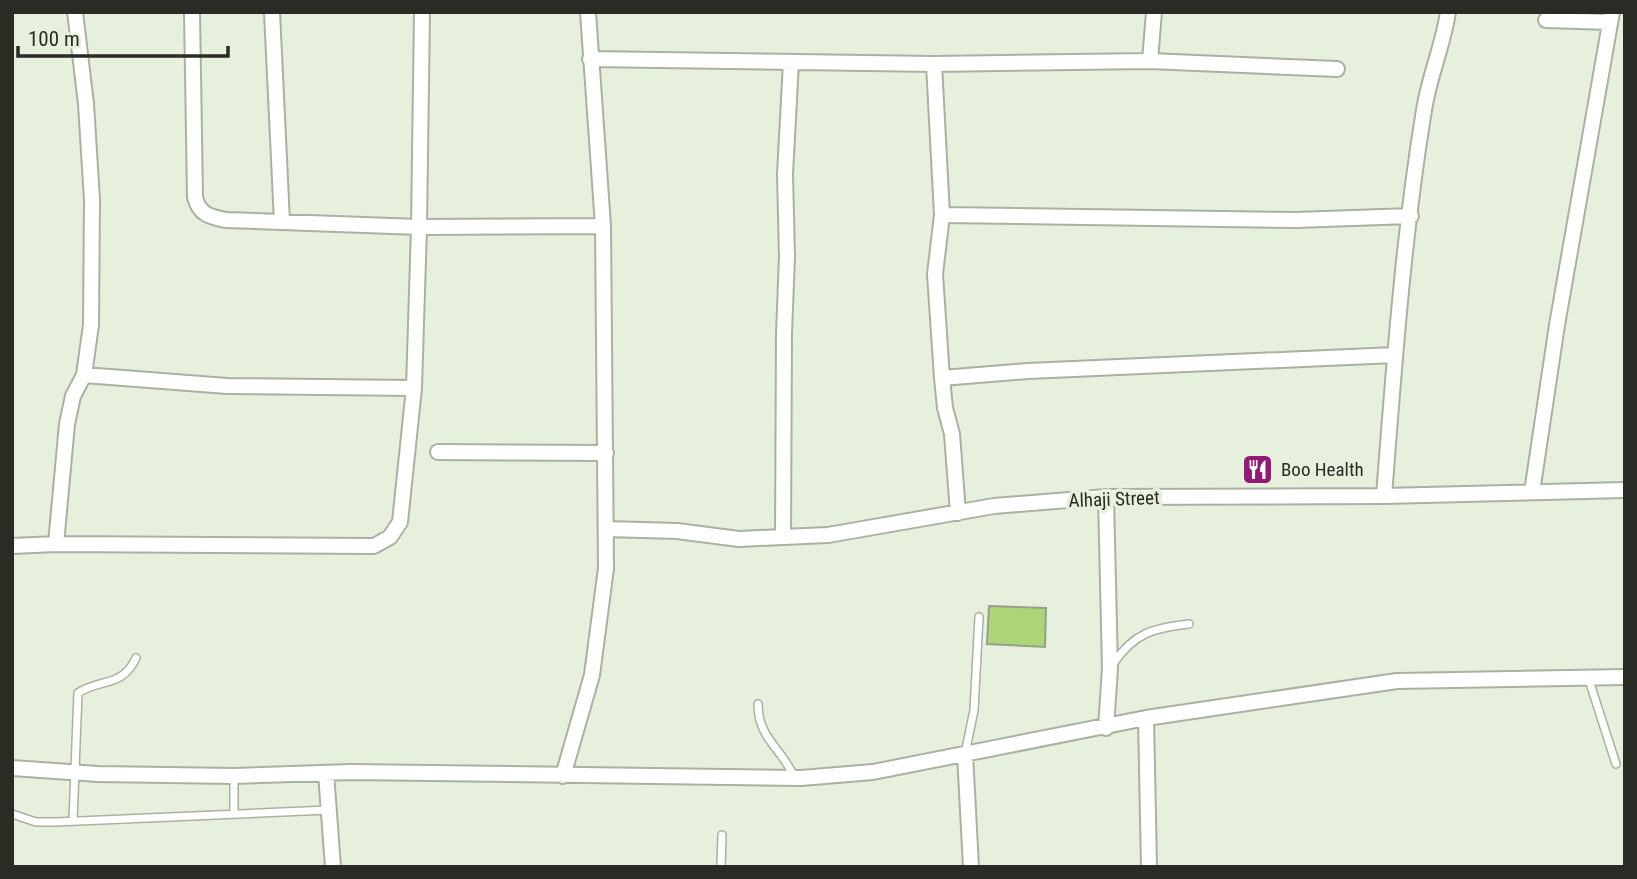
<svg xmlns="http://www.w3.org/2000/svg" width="1637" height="879" font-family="'Roboto Condensed',sans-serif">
	<rect width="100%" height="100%" fill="#e7f0dd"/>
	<path fill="#abd577" stroke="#969f8c" stroke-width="2" d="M 989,606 L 1046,608 L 1045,647 L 987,644 Z"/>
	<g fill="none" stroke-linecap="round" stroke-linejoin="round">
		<defs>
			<path id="lane" d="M 1113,664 C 1134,633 1153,628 1189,624
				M 1588,677 L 1616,764
				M 758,704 C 758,739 782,748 794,777
				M 965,754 L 974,710 L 979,617
				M 234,813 L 234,776
				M 12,814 L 36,822 L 56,822 L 328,810
				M 73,820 L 78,693 C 100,678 122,688 136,658
				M 721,867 L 722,835"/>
			<path id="street" d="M 192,12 L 195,197 C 199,215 211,217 226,220 L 419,227 L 603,226
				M 272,12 L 282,222
				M 1546,20 L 1610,22
				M 590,59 L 934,64 L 1150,61 L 1337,69
				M 1150,61 L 1154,12
				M 934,64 L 942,215 L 935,274 L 942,378 L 945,408 L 952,434 L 958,513
				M 942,215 L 1296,220 L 1411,216
				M 84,375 L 227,386 L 414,388
				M 942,378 L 1028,371 L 1395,355
				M 438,452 L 606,453
				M 1532,492 L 1557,325 L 1612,12
				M 1384,496 C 1394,367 1403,238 1424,110 C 1429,77 1443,46 1448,12
				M 606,529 L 677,531 L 739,539 L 783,537 L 828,535 L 994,506 L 1106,497 L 1384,496 L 1625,490
				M 783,537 L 784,334 L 787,256 L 785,174 L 791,62
				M 56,544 L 67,424 L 73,396 L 84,375 L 91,325 L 92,200 L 86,104 L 75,12
				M 12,546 L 56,544 L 374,546 L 390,537 L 400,522 L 414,388 L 419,227 L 422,12
				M 1146,718 L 1149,867
				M 1106,728 L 1110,668 L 1106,497
				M 965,754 L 971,867
				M 12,768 L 98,774 L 234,776 L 351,772 L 801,778 L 873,772 L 1146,718 L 1397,681 L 1625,677
				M 326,773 L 333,867
				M 563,776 L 592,675 L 606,568 L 603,226 L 588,12"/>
		</defs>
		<use href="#lane" stroke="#a9b29f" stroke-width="10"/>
		<use href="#street" stroke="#a9b29f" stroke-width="18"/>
		<use href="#lane" stroke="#fff" stroke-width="7"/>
		<use href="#street" stroke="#fff" stroke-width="14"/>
	</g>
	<defs>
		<symbol id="restaurant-square" viewBox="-11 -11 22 22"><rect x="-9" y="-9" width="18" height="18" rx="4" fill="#911978" stroke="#e7f0dd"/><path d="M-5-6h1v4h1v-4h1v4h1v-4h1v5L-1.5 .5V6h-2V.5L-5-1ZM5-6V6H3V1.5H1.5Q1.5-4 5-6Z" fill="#fff"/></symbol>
	</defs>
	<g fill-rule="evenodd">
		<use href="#restaurant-square" x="1240" y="452" width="35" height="35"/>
	</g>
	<g text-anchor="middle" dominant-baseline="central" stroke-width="7" stroke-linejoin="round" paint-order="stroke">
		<g font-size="19" fill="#282c24" stroke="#e7f0dd" text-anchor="start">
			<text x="1281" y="469">Boo Health</text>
		</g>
		<g font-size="19" fill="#282c24" stroke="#e7f0dd">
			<text transform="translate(1114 499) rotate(-2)">Alhaji Street</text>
		</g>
	</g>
	<rect width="1637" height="879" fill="none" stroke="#282c24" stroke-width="28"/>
	<path d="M18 46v10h210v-10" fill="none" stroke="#282c24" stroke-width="3.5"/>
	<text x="28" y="46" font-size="21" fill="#282c24" stroke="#e7f0dd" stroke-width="5" paint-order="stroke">100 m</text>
</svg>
